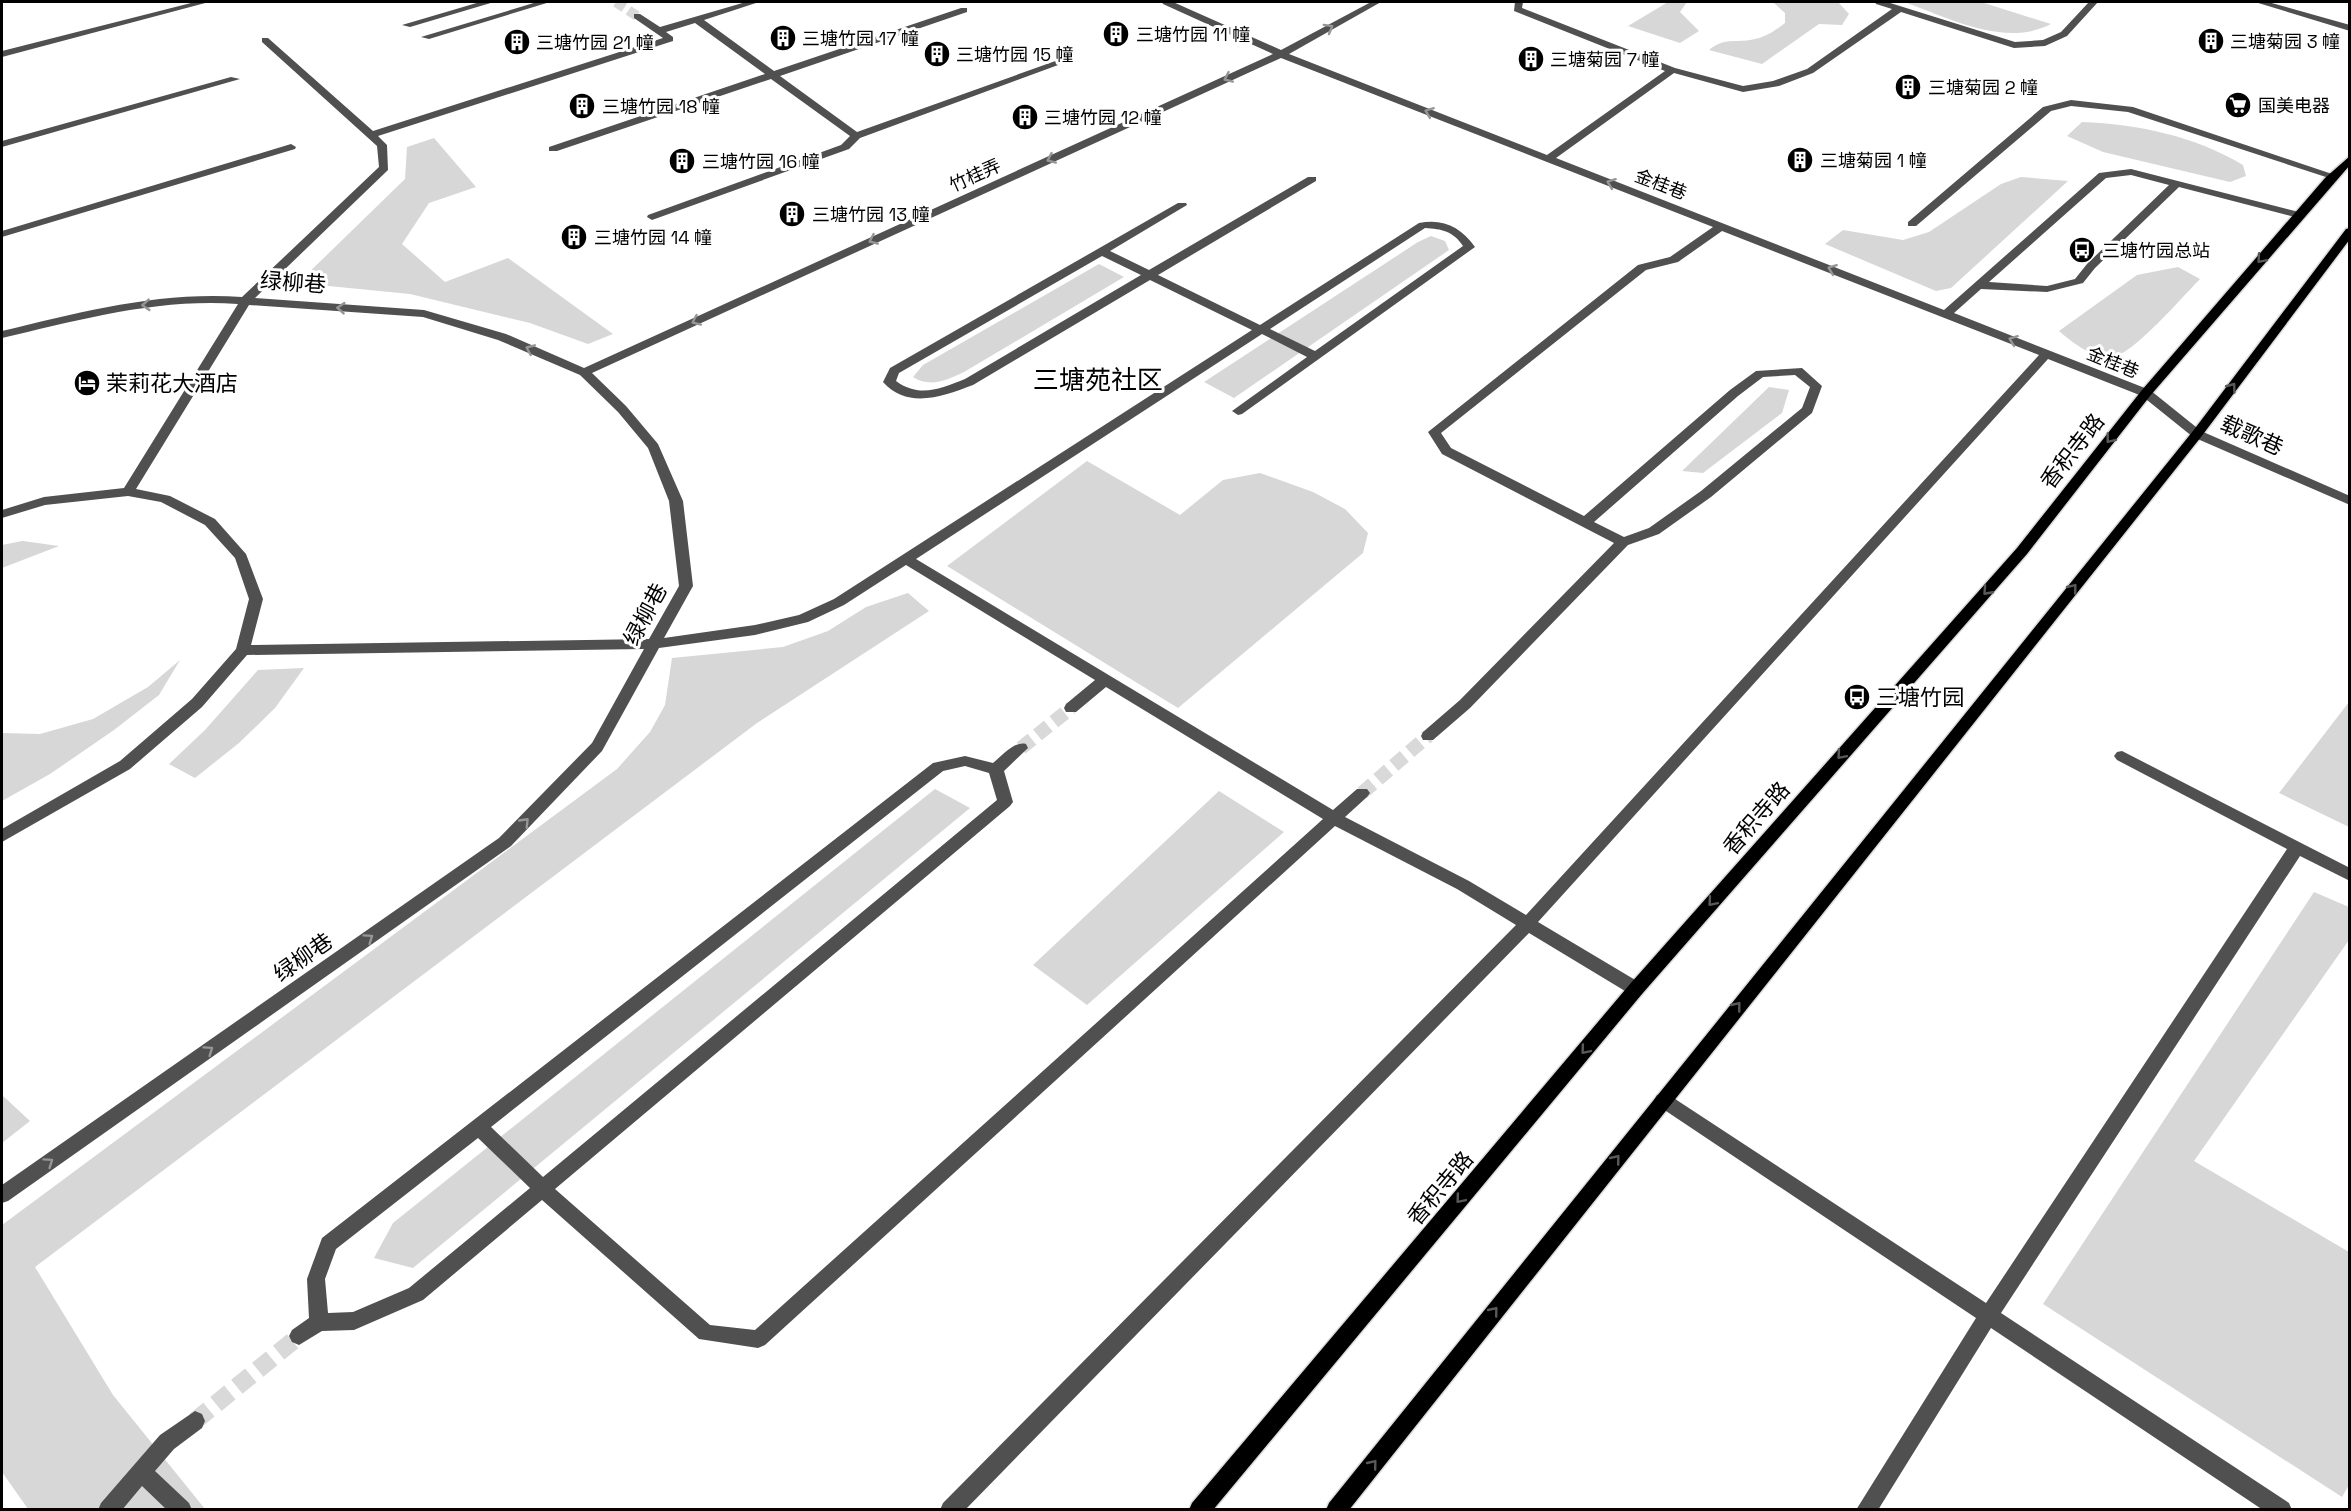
<svg xmlns="http://www.w3.org/2000/svg" width="2351" height="1511" font-family="'Space Grotesk','Noto Sans SC',sans-serif">
	<rect width="100%" height="100%" fill="#fff"/>
	<path fill="#d7d7d7" d="M 1668,2 L 1687,2 L 1680,12 L 1699,31 L 1680,43 L 1628,26 Z
		M 1776,2 L 1838,2 L 1849,14 L 1842,25 L 1819,24 L 1762,64 L 1709,50 C 1726,36 1736,44 1755,39 C 1766,37 1776,30 1785,23 L 1785,13 L 1774,3 Z
		M 1904,2 L 1981,2 L 2051,24 C 2004,48 1950,18 1904,2 Z
		M 2082,122 C 2137,124 2195,136 2243,165 L 2246,176 L 2230,182 L 2103,152 L 2067,136 Z
		M 434,138 L 476,187 L 429,203 L 402,244 L 445,282 L 508,258 L 613,334 L 588,344 L 530,323 L 410,294 L 298,283 L 405,179 L 407,147 Z
		M 2021,177 L 2068,181 L 1951,288 L 1936,291 L 1825,244 L 1843,230 L 1903,240 L 1929,232 L 2001,184 Z
		M 1431,236 L 1445,241 L 1449,250 L 1234,398 L 1204,382 L 1418,242 Z
		M 1099,264 L 1124,277 L 964,372 C 947,380 930,388 913,377 L 923,365 Z
		M 2178,267 L 2200,279 C 2184,295 2132,356 2112,357 C 2092,358 2073,343 2059,331 L 2137,275 Z
		M 1769,387 L 1789,390 L 1782,413 L 1703,473 L 1682,471 Z
		M 1087,461 L 1180,515 L 1223,480 L 1260,473 L 1313,492 L 1345,509 L 1368,533 L 1363,553 L 1178,708 L 947,566 Z
		M 22,541 L 23,541 L 59,546 L 2,568 L 2,545 Z
		M 908,593 L 929,611 L 757,723 L 35,1267 L 113,1395 L 205,1509 L 28,1509 L 2,1472 L 2,1225 L 617,769 L 650,732 L 665,705 L 672,658 L 783,647 L 828,631 L 866,607 Z
		M 180,660 L 159,695 L 114,730 L 50,774 L 2,801 L 2,733 L 40,734 L 93,719 L 148,687 Z
		M 304,668 L 275,708 L 239,743 L 195,778 L 169,764 L 205,730 L 258,670 Z
		M 2349,702 L 2349,827 L 2279,793 Z
		M 935,789 L 970,808 L 413,1268 L 374,1258 L 393,1223 Z
		M 1219,791 L 1284,832 L 1087,1005 L 1033,965 Z
		M 2314,892 L 2349,907 L 2349,940 L 2194,1161 L 2349,1252 L 2350,1483 L 2342,1497 L 2043,1304 Z
		M 2,1095 L 30,1121 L 2,1143 Z"/>
	<g fill="none" stroke-linecap="round" stroke-linejoin="round">
		<path stroke="#d9d9d9" stroke-width="10" stroke-dasharray="10 5" stroke-linecap="butt" d="M 616,2 L 637,16"/>
		<path stroke="#d9d9d9" stroke-width="14" stroke-dasharray="14 7" stroke-linecap="butt" d="M 1021,748 L 1071,708
			M 1362,793 L 1428,736"/>
		<path stroke="#d9d9d9" stroke-width="18" stroke-dasharray="18 9" stroke-linecap="butt" d="M 195,1421 L 299,1336"/>
		<defs>
			<path id="major" d="M 2350,156 L 2350,165 L 2150,396 L 2027,554 L 1642,994 L 1213,1510 L 1189,1510 L 1192,1503 L 1630,984 L 2017,548 L 2142,390 L 2325,178 Z
				M 2350,228 L 2350,239 L 2201,437 L 1349,1510 L 1326,1510 L 1329,1503 L 2193,431 L 2346,229 Z"/>
		</defs>
		<use href="#major" stroke="#dbdbdb" stroke-width="3"/>
		<path fill="#505050" fill-rule="evenodd" d="M 195,2 L 209,2 L 2,57 L 2,51 Z
			M 480,2 L 494,2 L 410,27 L 402,25 Z
			M 537,2 L 550,2 L 429,39 L 421,37 Z
			M 746,2 L 759,2 L 704,20 L 774,71 L 961,8 L 967,8 L 967,12 L 780,76 L 857,132 L 1061,59 L 1069,61 L 860,138 L 849,149 L 652,220 L 647,217 L 648,215 L 841,145 L 850,136 L 771,79 L 557,151 L 549,151 L 549,147 L 765,74 L 695,23 L 666,32 L 673,37 L 673,41 L 378,136 L 387,145 L 388,170 L 255,298 L 424,310 L 506,334 L 584,368 L 1273,54 L 1163,4 L 1162,2 L 1173,2 L 1281,50 L 1371,2 L 1381,2 L 1289,54 L 1547,155 L 1665,71 L 1514,11 L 1515,2 L 1523,2 L 1522,8 L 1675,68 L 1743,86 L 1773,81 L 1807,69 L 1892,9 L 1876,4 L 1875,2 L 1887,2 L 2015,42 L 2043,40 L 2061,32 L 2089,2 L 2098,2 L 2067,36 L 2045,46 L 2014,48 L 1901,12 L 1813,73 L 1779,86 L 1743,92 L 1674,73 L 1556,158 L 1944,310 L 2099,173 L 2131,169 L 2303,213 L 2304,215 L 2299,218 L 2179,187 L 2095,268 L 2083,283 L 2047,292 L 1981,289 L 1954,313 L 2150,390 L 2201,431 L 2350,496 L 2350,505 L 2193,437 L 2142,396 L 2048,359 L 1538,922 L 1642,984 L 1644,989 L 1642,994 L 1636,996 L 1630,994 L 1529,933 L 965,1510 L 940,1510 L 943,1503 L 1516,925 L 1457,889 L 1335,826 L 765,1345 L 758,1348 L 699,1339 L 542,1200 L 423,1300 L 354,1330 L 322,1331 L 299,1345 L 292,1342 L 289,1336 L 292,1330 L 309,1318 L 307,1279 L 322,1238 L 933,763 L 965,756 L 993,763 C 1003,755 1014,741 1026,744 L 1028,748 L 1004,771 L 1013,802 L 1010,806 L 555,1189 L 710,1325 L 755,1330 L 1323,819 L 1106,687 L 1076,712 L 1066,712 L 1064,708 L 1066,704 L 1095,680 L 906,565 L 844,605 L 808,622 L 755,635 L 659,648 L 602,751 L 511,846 L 8,1201 L 2,1203 L 2,1185 L 499,838 L 592,743 L 644,649 L 247,655 L 202,707 L 130,769 L 2,842 L 2,829 L 120,761 L 192,699 L 236,649 L 249,599 L 235,558 L 205,525 L 161,502 L 128,496 L 45,505 L 2,518 L 2,510 L 44,497 L 124,488 L 238,304 C 158,298 79,320 2,338 L 2,331 C 81,312 160,291 242,297 L 379,167 L 377,146 L 262,42 L 262,38 L 268,38 L 373,131 L 663,38 L 634,18 L 634,14 L 640,14 L 660,27 ZM 1281,58 L 1713,227 L 1670,257 L 1638,265 L 1428,432 L 1442,454 L 1614,543 L 1460,700 L 1423,732 L 1421,736 L 1423,740 L 1433,740 L 1470,708 L 1628,545 L 1659,534 L 1711,497 L 1812,413 L 1822,386 L 1802,368 L 1756,371 L 1730,390 L 1584,516 L 1451,448 L 1441,433 L 1646,270 L 1678,262 L 1722,231 L 2039,355 L 1526,915 L 1469,881 L 1345,817 L 1367,797 L 1370,793 L 1367,789 L 1357,789 L 1333,810 L 916,559 L 1262,334 L 1307,357 L 1232,411 L 1238,415 L 1242,414 L 1475,247 C 1461,227 1443,218 1419,223 L 1260,325 L 1158,275 L 1316,181 L 1316,177 L 1308,177 L 1149,270 L 1110,251 L 1187,205 L 1186,203 L 1178,203 L 890,368 L 883,382 C 908,410 944,396 973,385 L 1150,280 L 1252,330 L 834,599 L 799,615 L 755,625 L 664,638 L 693,586 L 683,501 L 658,444 L 626,406 L 592,373 ZM 2131,175 L 2169,185 L 2087,264 L 2075,279 L 2047,286 L 1989,282 L 2106,178 ZM 1425,228 C 1442,229 1453,231 1463,246 L 1315,351 L 1270,329 ZM 1102,256 L 1141,275 L 965,379 C 940,389 919,398 896,381 L 899,373 ZM 249,305 L 423,317 L 498,340 L 580,375 L 618,412 L 648,448 L 669,501 L 679,586 L 649,639 L 251,645 L 263,599 L 246,554 L 215,519 L 170,496 L 136,489 ZM 1795,375 L 1810,387 L 1802,408 L 1701,491 L 1649,528 L 1624,537 L 1594,522 L 1738,396 L 1763,377 ZM 965,766 L 989,773 L 997,800 L 543,1177 L 491,1127 L 943,771 ZM 478,1138 L 530,1188 L 409,1288 L 353,1312 L 328,1313 L 325,1279 L 336,1249 Z
			M 2255,2 L 2268,2 L 2350,25 L 2350,31 Z
			M 231,77 L 240,79 L 2,147 L 2,141 Z
			M 2071,100 L 2133,107 L 2338,176 L 2333,179 L 2329,178 L 2128,112 L 2071,106 L 2051,111 L 1916,226 L 1908,226 L 1908,222 L 2043,107 Z
			M 291,144 L 296,147 L 295,149 L 2,237 L 2,231 Z
			M 2122,751 L 2350,868 L 2350,881 L 2300,856 L 2001,1313 L 2289,1503 L 2292,1510 L 2263,1510 L 1991,1328 L 1878,1510 L 1856,1510 L 1976,1318 L 1657,1105 L 1654,1100 L 1657,1095 L 1663,1093 L 1669,1095 L 1986,1303 L 2287,849 L 2117,760 L 2114,756 L 2117,752 Z
			M 195,1411 L 202,1414 L 205,1421 L 202,1428 L 174,1449 L 155,1471 L 189,1503 L 192,1510 L 167,1510 L 142,1486 L 122,1510 L 98,1510 L 101,1503 L 160,1435 Z"/>
		<use href="#major" fill="#000" fill-rule="evenodd"/>
	</g>
	<defs><path id="oneway-chevron" d="M-2-3.5L2.5 0L-2 3.5" fill="none" stroke-width="1.6" stroke-linecap="round" stroke-linejoin="round" transform="scale(1.5)"/></defs>
	<g stroke="#969696">
		<use href="#oneway-chevron" transform="translate(1329 28) rotate(-29)"/>
		<use href="#oneway-chevron" transform="translate(1228 78) rotate(156)"/>
		<use href="#oneway-chevron" transform="translate(1429 112) rotate(-159)"/>
		<use href="#oneway-chevron" transform="translate(1051 159) rotate(156)"/>
		<use href="#oneway-chevron" transform="translate(1611 183) rotate(-159)"/>
		<use href="#oneway-chevron" transform="translate(873 240) rotate(156)"/>
		<use href="#oneway-chevron" transform="translate(1832 269) rotate(-159)"/>
		<use href="#oneway-chevron" transform="translate(146 305) rotate(176)"/>
		<use href="#oneway-chevron" transform="translate(341 308) rotate(-176)"/>
		<use href="#oneway-chevron" transform="translate(696 321) rotate(156)"/>
		<use href="#oneway-chevron" transform="translate(2013 340) rotate(-159)"/>
		<use href="#oneway-chevron" transform="translate(530 349) rotate(-157)"/>
		<use href="#oneway-chevron" transform="translate(525 822) rotate(-46)"/>
		<use href="#oneway-chevron" transform="translate(369 938) rotate(-35)"/>
		<use href="#oneway-chevron" transform="translate(209 1050) rotate(-35)"/>
		<use href="#oneway-chevron" transform="translate(49 1162) rotate(-35)"/>
	</g>
	<g stroke="#595959">
		<use href="#oneway-chevron" transform="translate(2261 259) rotate(131)"/>
		<use href="#oneway-chevron" transform="translate(2232 387) rotate(-53)"/>
		<use href="#oneway-chevron" transform="translate(2110 439) rotate(128)"/>
		<use href="#oneway-chevron" transform="translate(2073 588) rotate(-51)"/>
		<use href="#oneway-chevron" transform="translate(1987 591) rotate(132)"/>
		<use href="#oneway-chevron" transform="translate(1841 755) rotate(131)"/>
		<use href="#oneway-chevron" transform="translate(1712 902) rotate(131)"/>
		<use href="#oneway-chevron" transform="translate(1737 1006) rotate(-51)"/>
		<use href="#oneway-chevron" transform="translate(1585 1050) rotate(130)"/>
		<use href="#oneway-chevron" transform="translate(1616 1159) rotate(-51)"/>
		<use href="#oneway-chevron" transform="translate(1460 1199) rotate(130)"/>
		<use href="#oneway-chevron" transform="translate(1494 1311) rotate(-51)"/>
		<use href="#oneway-chevron" transform="translate(1373 1464) rotate(-51)"/>
	</g>
	<defs>
		<symbol id="building-disc" viewBox="-11 -11 22 22"><circle r="9.5" fill="#000" stroke="#fff"/><path d="M-4-6H4V6H1V3H-1V6H-4ZM-2.5-4.3h1.7v1.8h-1.7ZM.8-4.3h1.7v1.8H.8ZM-2.5-1h1.7V.8h-1.7ZM.8-1h1.7V.8H.8Z" fill="#fff"/></symbol>
		<symbol id="supermarket-disc" viewBox="-11 -11 22 22"><circle r="9.5" fill="#000" stroke="#fff"/><path d="M-6-5.5h2.5l.6 2H6L4.5 2H-2.5L-4.4-4H-6ZM-1.5 3.2a1.3 1.3 0 1 0 .1 0ZM3 3.2a1.3 1.3 0 1 0 .1 0Z" fill="#fff"/></symbol>
		<symbol id="bus-disc" viewBox="-11 -11 22 22"><circle r="9.5" fill="#000" stroke="#fff"/><path d="M-5-6H5V4H4V6H2V4H-2V6H-4V4H-5ZM-3.5-4V0h7V-4ZM-3.5 1.2v1.5H-2V1.2ZM2 1.2v1.5H3.5V1.2Z" fill="#fff"/></symbol>
		<symbol id="hotel-disc" viewBox="-11 -11 22 22"><circle r="9.5" fill="#000" stroke="#fff"/><path d="M-6-4.5h1.5V1H6V5H4.5V3h-9V5H-6ZM-4 0a1.8 1.8 0 1 1 3.6 0ZM.5 0V-2.5h3Q6-2.5 6 0Z" fill="#fff"/></symbol>
	</defs>
	<g fill-rule="evenodd">
		<use href="#building-disc" x="1101" y="19" width="30" height="30"/>
		<use href="#building-disc" x="768" y="23" width="30" height="30"/>
		<use href="#building-disc" x="2196" y="26" width="30" height="30"/>
		<use href="#building-disc" x="502" y="27" width="30" height="30"/>
		<use href="#building-disc" x="922" y="39" width="30" height="30"/>
		<use href="#building-disc" x="1516" y="44" width="30" height="30"/>
		<use href="#building-disc" x="1893" y="72" width="30" height="30"/>
		<use href="#supermarket-disc" x="2223" y="90" width="30" height="30"/>
		<use href="#building-disc" x="567" y="91" width="30" height="30"/>
		<use href="#building-disc" x="1010" y="102" width="30" height="30"/>
		<use href="#building-disc" x="1785" y="145" width="30" height="30"/>
		<use href="#building-disc" x="667" y="146" width="30" height="30"/>
		<use href="#building-disc" x="777" y="199" width="30" height="30"/>
		<use href="#building-disc" x="559" y="222" width="30" height="30"/>
		<use href="#bus-disc" x="2067" y="235" width="30" height="30"/>
		<use href="#hotel-disc" x="72" y="368" width="30" height="30"/>
		<use href="#bus-disc" x="1842" y="682" width="30" height="30"/>
	</g>
	<g text-anchor="middle" dominant-baseline="central" stroke-width="6" stroke-linejoin="round" paint-order="stroke">
		<g font-size="18" fill="#000" stroke="#fff" text-anchor="start">
			<text x="1136" y="34">三塘竹园 11 幢</text>
			<text x="802" y="38">三塘竹园 17 幢</text>
			<text x="2230" y="41">三塘菊园 3 幢</text>
			<text x="536" y="42">三塘竹园 21 幢</text>
			<text x="956" y="54">三塘竹园 15 幢</text>
			<text x="1550" y="59">三塘菊园 7 幢</text>
			<text x="1928" y="87">三塘菊园 2 幢</text>
			<text x="2258" y="105">国美电器</text>
			<text x="602" y="106">三塘竹园 18 幢</text>
			<text x="1044" y="117">三塘竹园 12 幢</text>
			<text x="1820" y="160">三塘菊园 1 幢</text>
			<text x="702" y="161">三塘竹园 16 幢</text>
			<text x="812" y="214">三塘竹园 13 幢</text>
			<text x="594" y="237">三塘竹园 14 幢</text>
			<text x="2102" y="250">三塘竹园总站</text>
		</g>
		<g font-size="18" fill="#000" stroke="#fff">
			<text transform="translate(975 175) rotate(-24)">竹桂弄</text>
			<text transform="translate(1661 184) rotate(21)">金桂巷</text>
			<text transform="translate(2113 362) rotate(22)">金桂巷</text>
		</g>
		<g font-size="22" fill="#000" stroke="#fff">
			<text transform="translate(293 282) rotate(4)">绿柳巷</text>
			<text transform="translate(2252 435) rotate(24)">载歌巷</text>
			<text transform="translate(2072 451) rotate(-52)">香积寺路</text>
			<text transform="translate(645 614) rotate(-62)">绿柳巷</text>
			<text transform="translate(1756 818) rotate(-49)">香积寺路</text>
			<text transform="translate(303 957) rotate(-35)">绿柳巷</text>
			<text transform="translate(1440 1188) rotate(-50)">香积寺路</text>
		</g>
		<g font-size="22" fill="#000" stroke="#fff" text-anchor="start">
			<text x="106" y="383">茉莉花大酒店</text>
			<text x="1876" y="697">三塘竹园</text>
		</g>
		<g font-size="26" fill="#000" stroke="#fff">
			<text x="1098" y="380">三塘苑社区</text>
		</g>
	</g>
	<rect width="2351" height="1511" fill="none" stroke="#000000" stroke-width="6"/>
</svg>
